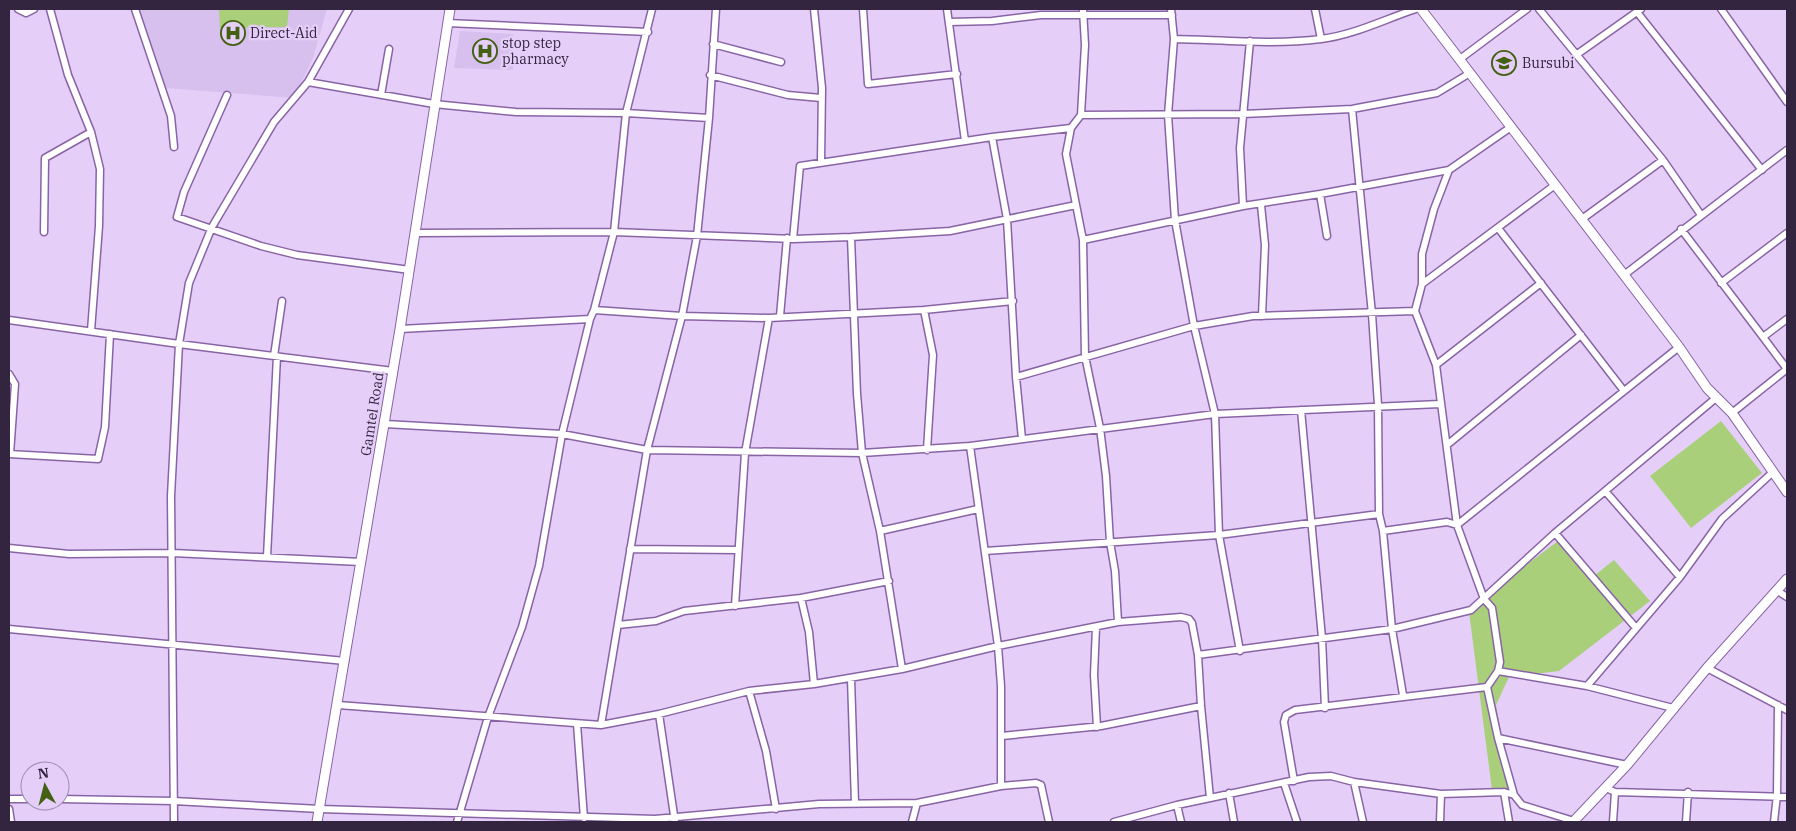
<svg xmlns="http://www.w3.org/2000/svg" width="1796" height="831" font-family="'IBM Plex Serif',serif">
	<rect width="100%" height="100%" fill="#e5cff9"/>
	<path fill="#d8c0ee" d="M 139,9 L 327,9 L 313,58 L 294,98 L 165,88 Z
		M 460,31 L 513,34 L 513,70 L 454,68 Z"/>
	<path fill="#a9cf7b" d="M 219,9 L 289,9 L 287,27 L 220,28 Z
		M 1721,421 L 1762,473 L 1691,528 L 1650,476 Z
		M 1558,541 L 1590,579 L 1614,560 L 1650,601 L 1559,671 L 1509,677 L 1496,705 L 1511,788 L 1492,790 L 1469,612 L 1492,591 Z"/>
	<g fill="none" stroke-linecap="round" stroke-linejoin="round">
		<defs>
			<path id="street" d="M 18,9 L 26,13 L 34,9
				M 50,9 L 68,75 L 91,132 L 100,169 L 99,226 L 91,331
				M 135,9 L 171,116 L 174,147
				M 814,9 L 822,88 L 821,162
				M 863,9 L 868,84 L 957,74
				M 947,9 L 965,141
				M 1083,9 L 1085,45 L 1081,115 L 1071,128 L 1066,154 L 1083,240 L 1085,356 L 1100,428 L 1106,476 L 1110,542 L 1115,571 L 1118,622
				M 1171,9 L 1174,39 L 1168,115 L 1175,220 L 1194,326 L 1215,414 L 1219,535 L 1240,651
				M 1315,9 L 1321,39
				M 1539,9 L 1663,160 L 1701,215
				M 1721,9 L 1787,102
				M 1637,12 L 1762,170
				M 949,22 L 992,21 L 1041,15 L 1172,15
				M 447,23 L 648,32
				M 1174,39 C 1222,40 1274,45 1321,39 C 1354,35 1385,19 1416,9
				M 713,44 L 781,62
				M 1576,55 L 1641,9
				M 1460,59 L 1527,9
				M 710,75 L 788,95 L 821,98
				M 308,82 L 434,104 L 516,112 L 626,113 L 709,118
				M 227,95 L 184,192 L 177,217 L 261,246 L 297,255 L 410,270
				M 381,95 L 389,49
				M 1352,109 L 1372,314 L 1378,405 L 1379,514 L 1383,531 L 1392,629 L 1403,695
				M 1081,115 L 1242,114 L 1352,109 L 1437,93 L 1470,73
				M 992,137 L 1007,219 L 1016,377 L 1022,439
				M 1320,194 L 1327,236
				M 1261,205 L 1265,245 L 1262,316
				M 1243,206 L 1240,148 L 1250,41
				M 1582,219 L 1663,160
				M 1498,228 L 1624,391
				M 1681,229 L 1763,337
				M 44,232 L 45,158 L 91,132
				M 416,233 L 614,232 L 793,239 L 851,237 L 950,231 L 1076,205
				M 851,237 L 857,394 L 862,453 L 880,531 L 902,669
				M 793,239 L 800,166 L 992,137 L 1071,128
				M 1083,240 L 1243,206 L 1320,194 L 1449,170 L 1511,127
				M 1624,275 L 1787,150
				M 1721,283 L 1787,233
				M 1422,284 L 1555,185
				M 594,310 L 682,316 L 769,318 L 924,310 L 1013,301
				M 924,310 L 933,355 L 927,450
				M 780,316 L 787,238
				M 9,320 L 179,344 L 393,371
				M 400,329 L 590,319
				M 274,356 L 282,301
				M 1436,365 L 1541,283
				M 9,374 L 15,384 L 10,454
				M 1016,377 L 1194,326 L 1253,316 L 1415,311
				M 1301,410 L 1322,638 L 1325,708
				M 1732,413 L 1787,369 L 1763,337 L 1787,319
				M 385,424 L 562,434 L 647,450 L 862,453 L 970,446 L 1215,414 L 1440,404
				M 1447,445 L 1581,335
				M 970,446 L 998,646 L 1001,686 L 1001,786
				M 9,454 L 98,459 L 105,427 L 110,334
				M 1606,492 L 1680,577
				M 880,531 L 978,509
				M 1383,531 L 1447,522 L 1457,525 L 1679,347
				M 1555,533 L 1636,628
				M 9,548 L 69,554 L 173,553 L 361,562
				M 630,549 L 738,550
				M 985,551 L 1219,535 L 1379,514
				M 267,557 L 277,356
				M 1776,590 L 1787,597
				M 801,598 L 809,632 L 814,684
				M 735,606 L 745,453 L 769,318
				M 618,625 L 656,621 L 684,611 L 801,598 L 889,581
				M 1096,627 L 1094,675 L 1097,727
				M 9,629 L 345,661
				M 1198,655 L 1392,629 L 1471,610 L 1555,533 L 1716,398
				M 1707,668 L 1787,710
				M 1498,671 L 1587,686 L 1673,708
				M 851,678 L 855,803
				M 1587,686 L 1680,577 L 1722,519 L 1773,472
				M 1487,687 L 1498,738 L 1514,795
				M 749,691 L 766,751 L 776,809
				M 338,705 L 601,725 L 659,714 L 749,691 L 814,684 L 902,669 L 998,646 L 1118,622 L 1181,617 L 1189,619 L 1192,623 L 1198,655 L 1201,706 L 1210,798
				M 659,714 L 675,822
				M 577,724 L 584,818
				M 601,725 L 647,450 L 682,316 L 697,236 L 709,118 L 716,9
				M 1002,736 L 1101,726 L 1201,706
				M 1498,738 L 1627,765
				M 1294,781 L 1284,722 L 1286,715 L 1295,710 L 1487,687 L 1498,671 L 1500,662 L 1492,608 L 1484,599 L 1457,525 L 1436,365 L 1415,311 L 1422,284 L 1422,254 L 1434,209 L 1449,170
				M 1354,782 L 1363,822
				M 1284,783 L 1297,822
				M 1606,788 L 1615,792 L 1613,822
				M 1504,792 L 1509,822
				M 1615,792 L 1787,797
				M 1229,793 L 1234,822
				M 9,799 L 30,799
				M 60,799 L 174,801 L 320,809 L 655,819 L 819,804 L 917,803 L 1001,786 L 1036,783 L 1041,785 L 1049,822
				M 1177,805 L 1181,822
				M 9,809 L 11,822
				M 174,822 L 171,496 L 179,344 L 189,283 L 212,227 L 274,122 L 308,82 L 349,9
				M 457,822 L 488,717 L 522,627 L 539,566 L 562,434 L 590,319 L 594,310 L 614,232 L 626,113 L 652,9
				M 912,822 L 917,803
				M 1114,822 L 1177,805 L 1309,777 L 1331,776 L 1354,782 L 1441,794 L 1504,792 L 1514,795 L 1522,805 L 1574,821
				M 1440,822 L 1441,794
				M 1686,822 L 1688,792
				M 1774,822 L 1777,795 L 1778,705"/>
			<path id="secondary" d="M 1421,9 L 1679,347 L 1707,388 L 1732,413 L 1787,492
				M 317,822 L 400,329 L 450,9
				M 1573,822 L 1627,765 L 1707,668 L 1787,579"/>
		</defs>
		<use href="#street" stroke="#8864a5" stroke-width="9"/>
		<use href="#secondary" stroke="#8864a5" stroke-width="11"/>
		<use href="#street" stroke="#fff" stroke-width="6"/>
		<use href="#secondary" stroke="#fff" stroke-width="9"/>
	</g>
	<defs>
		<symbol id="hospital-ring" viewBox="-11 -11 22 22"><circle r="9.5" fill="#e5cff9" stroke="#436013" stroke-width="1.5"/><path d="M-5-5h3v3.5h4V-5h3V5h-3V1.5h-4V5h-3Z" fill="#436013"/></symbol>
		<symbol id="school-ring" viewBox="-11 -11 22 22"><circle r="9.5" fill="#e5cff9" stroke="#436013" stroke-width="1.5"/><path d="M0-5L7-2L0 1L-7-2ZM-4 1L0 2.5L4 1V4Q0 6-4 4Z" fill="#436013"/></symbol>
	</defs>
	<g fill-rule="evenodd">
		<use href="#hospital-ring" x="219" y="19" width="28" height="28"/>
		<use href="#hospital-ring" x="471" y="37" width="28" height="28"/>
		<use href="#school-ring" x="1490" y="49" width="28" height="28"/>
	</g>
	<g text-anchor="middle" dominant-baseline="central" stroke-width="4.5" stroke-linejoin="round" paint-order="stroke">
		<g font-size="14" fill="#33243f" stroke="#e5cff9" text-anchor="start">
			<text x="250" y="33">Direct-Aid</text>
			<text x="502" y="43">stop step<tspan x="502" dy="16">pharmacy</tspan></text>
			<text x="1522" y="63">Bursubi</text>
		</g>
		<g font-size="14" fill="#33243f" stroke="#e5cff9">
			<text transform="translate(372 414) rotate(-81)">Gamtel Road</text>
		</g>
	</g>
	<rect width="1796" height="831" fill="none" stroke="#33243f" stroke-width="20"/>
	<g transform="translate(45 786) rotate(353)"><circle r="24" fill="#e5cff9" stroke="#9e8baf"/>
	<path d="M0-4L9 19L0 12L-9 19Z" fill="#436013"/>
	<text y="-8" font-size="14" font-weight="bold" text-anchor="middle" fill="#33243f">N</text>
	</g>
</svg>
